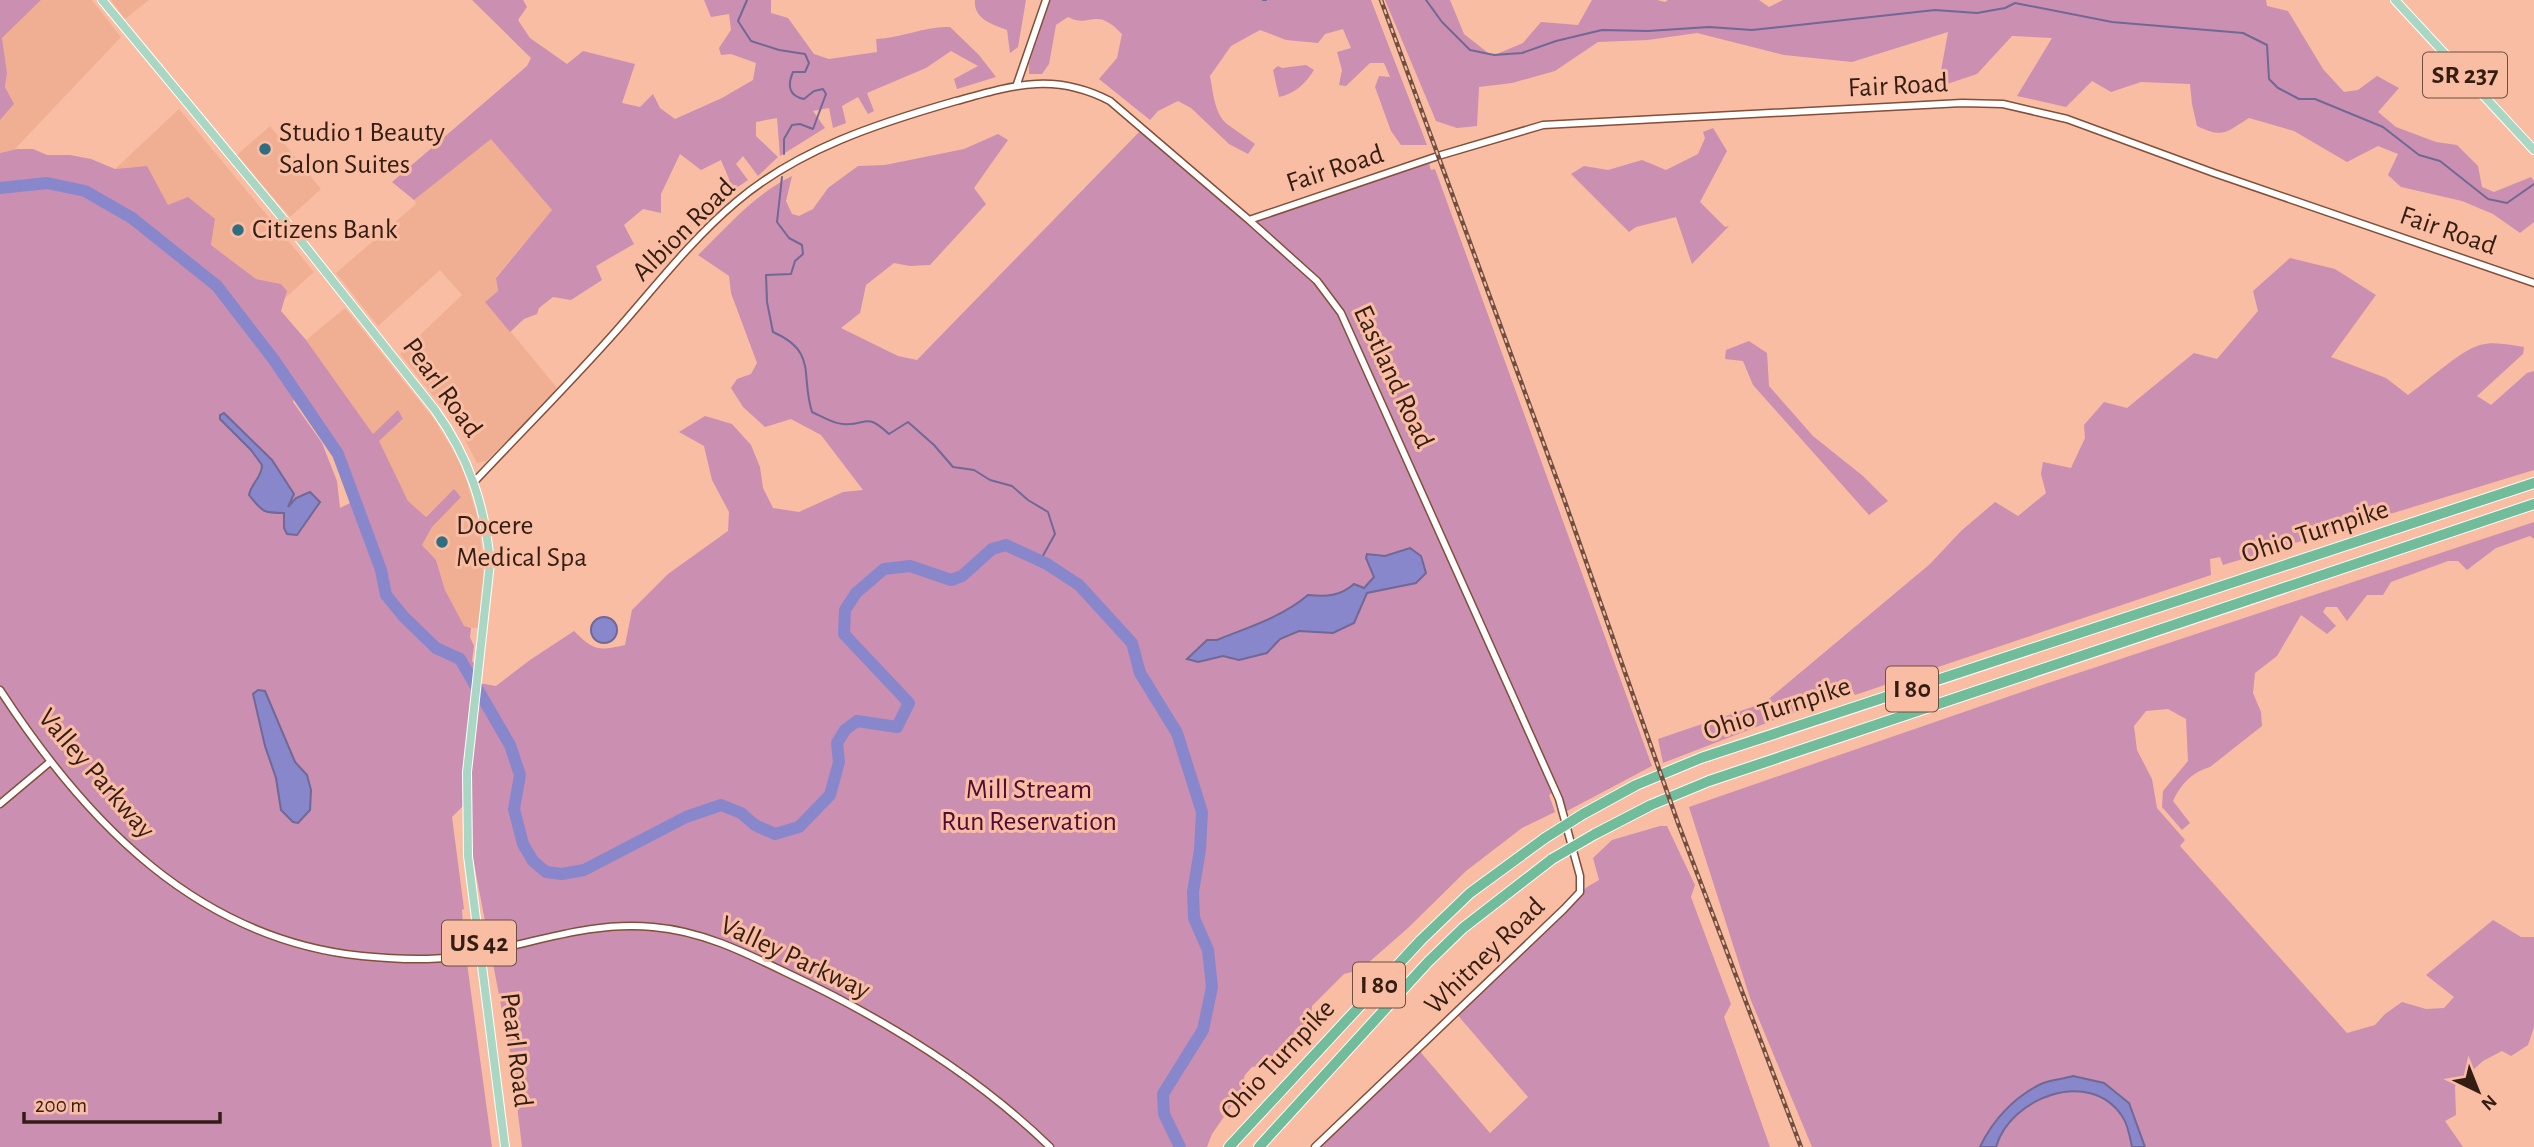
<svg xmlns="http://www.w3.org/2000/svg" width="2534" height="1147" font-family="'Alegreya Sans',sans-serif">
	<rect width="100%" height="100%" fill="#f9bda3"/>
	<path fill="#f0af92" d="M 41,0 L 92,0 L 121,37 L 14,150 L 0,153 L 0,120 L 14,104 L 5,87 L 7,73 L 2,38 Z
		M 111,0 L 149,0 L 125,19 Z
		M 179,109 L 314,272 L 284,299 L 287,291 L 281,284 L 256,279 L 211,245 L 215,219 L 168,205 L 136,167 L 115,169 Z
		M 270,126 L 321,189 L 290,217 L 237,155 Z
		M 491,138 L 552,210 L 496,277 L 498,291 L 486,302 L 558,389 L 532,417 L 486,461 L 477,463 L 459,428 L 400,354 L 462,295 L 440,270 L 378,326 L 336,273 L 416,204 L 414,200 Z
		M 345,308 L 434,419 L 457,457 L 464,473 L 479,522 L 484,580 L 479,628 L 464,627 L 445,590 L 436,560 L 422,545 L 432,527 L 461,496 L 454,490 L 425,517 L 408,501 L 378,441 L 403,420 L 398,411 L 373,434 L 306,340 Z"/>
	<path fill="#cb8fb1" fill-rule="evenodd" d="M 0,0 L 41,0 L 2,38 L 7,73 L 5,87 L 14,104 L 0,120 Z
		M 472,0 L 523,0 L 527,7 L 518,20 L 530,38 L 567,64 L 583,51 L 635,64 L 622,103 L 640,107 L 653,94 L 660,108 L 675,119 L 722,98 L 753,80 L 756,63 L 731,54 L 721,55 L 719,48 L 731,30 L 729,14 L 711,17 L 704,0 L 771,0 L 771,13 L 788,18 L 814,54 L 829,59 L 877,52 L 876,39 C 902,38 925,26 950,27 L 979,55 L 996,77 L 957,89 L 954,79 L 978,66 L 951,51 L 926,68 L 867,93 L 874,111 L 868,114 L 858,97 L 842,106 L 846,123 L 833,128 L 829,108 L 813,111 L 825,128 L 780,156 L 777,118 L 756,122 L 756,136 L 778,157 L 758,176 L 743,156 L 736,164 L 748,180 L 729,193 L 729,179 L 721,160 L 701,170 L 680,154 L 661,194 L 661,213 L 643,209 L 624,225 L 634,244 L 596,266 L 602,280 L 571,300 L 553,297 L 539,308 L 537,314 L 524,319 L 510,332 L 485,302 L 498,291 L 496,278 L 552,210 L 491,139 L 414,200 L 392,182 L 527,66 L 531,58 Z
		M 975,0 L 1026,0 L 1018,47 L 1010,53 L 1007,30 C 993,25 973,19 975,0 Z
		M 1049,0 L 1371,0 L 1427,145 L 1401,145 L 1391,131 L 1375,87 L 1379,76 L 1390,77 L 1384,63 L 1370,63 L 1346,86 L 1339,85 L 1342,70 L 1337,52 L 1351,48 L 1343,29 L 1325,34 L 1318,43 L 1286,40 L 1260,30 L 1231,46 L 1210,76 C 1213,91 1214,113 1227,124 C 1236,131 1246,137 1255,144 L 1248,154 L 1229,144 L 1191,108 L 1178,101 L 1158,111 L 1150,120 L 1099,79 L 1117,58 L 1122,34 C 1095,5 1091,29 1068,17 L 1056,25 L 1049,64 L 1042,74 L 1029,74 L 1029,64 Z
		M 1385,0 L 1450,0 L 1464,34 L 1492,56 L 1523,43 L 1541,22 L 1578,25 L 1592,0 L 1657,0 L 1665,2 L 1668,0 L 1759,0 L 1769,7 L 1783,0 L 2266,0 L 2267,6 L 2288,11 L 2323,69 L 2344,92 L 2358,90 L 2377,76 L 2399,88 L 2378,112 L 2396,127 L 2436,142 L 2457,145 L 2478,166 L 2482,187 L 2494,192 L 2531,177 L 2534,181 L 2534,222 L 2520,233 L 2493,214 L 2462,201 L 2401,187 L 2388,175 L 2398,154 L 2378,146 L 2347,162 L 2294,131 L 2249,118 C 2226,132 2224,139 2197,126 L 2192,104 L 2190,84 L 2141,82 L 2111,92 L 2092,81 L 2066,107 L 2017,96 L 2052,38 L 2012,36 L 1977,74 L 1938,87 L 1948,32 L 1852,62 L 1784,55 L 1697,33 L 1648,40 L 1598,42 L 1555,71 L 1512,83 L 1479,87 L 1477,126 L 1457,128 L 1436,121 Z
		M 1306,65 L 1314,70 C 1306,83 1295,94 1279,97 L 1273,70 L 1278,66 L 1282,68 Z
		M 1143,128 L 1247,218 L 1428,160 L 1431,170 L 1435,169 L 1652,766 L 1567,811 L 1555,784 L 1554,792 L 1549,795 L 1555,812 L 1522,828 L 1466,871 L 1408,928 L 1360,970 L 1344,974 L 1312,1006 L 1311,1032 L 1270,1065 L 1252,1067 L 1245,1075 L 1239,1095 L 1212,1134 L 1207,1147 L 522,1147 L 512,1063 L 472,853 L 466,803 L 452,817 L 464,909 L 462,910 L 464,941 L 492,1147 L 0,1147 L 0,153 L 17,149 L 33,149 L 47,155 L 70,155 L 91,159 L 115,169 L 147,166 L 168,205 L 188,197 L 215,219 L 211,245 L 256,279 L 281,284 L 287,291 L 281,311 L 306,340 L 373,434 L 398,410 L 403,419 L 379,441 L 408,501 L 426,517 L 454,489 L 461,497 L 432,527 L 422,545 L 436,560 L 445,590 L 464,626 L 471,628 L 470,637 L 474,646 L 472,661 L 481,671 L 479,683 L 496,686 L 530,660 L 574,631 C 594,651 598,651 625,645 L 632,610 L 668,574 L 728,531 L 729,512 L 712,480 L 704,446 L 679,432 L 705,416 L 732,424 L 751,445 L 760,467 L 763,488 L 773,508 L 799,512 L 843,492 L 863,490 L 821,435 L 791,419 L 765,427 L 743,407 L 731,388 L 737,379 L 751,374 L 757,363 L 731,293 L 729,276 L 698,255 C 727,227 755,194 792,176 L 786,201 L 792,214 L 799,216 L 813,209 L 828,188 L 858,166 L 885,165 L 964,149 L 998,134 L 1008,140 L 974,188 L 986,204 L 930,265 L 910,266 L 894,263 L 866,285 L 860,313 L 841,328 L 898,356 L 917,360 ZM 297,385 L 343,453 L 360,498 L 340,508 L 337,481 L 322,443 L 293,402 Z
		M 1713,128 L 1727,151 L 1700,202 L 1725,227 L 1729,226 L 1692,264 L 1676,217 L 1636,227 L 1629,232 L 1571,174 L 1584,166 L 1608,170 L 1642,160 L 1666,170 L 1698,154 L 1705,138 L 1703,132 Z
		M 2290,258 L 2335,269 L 2376,295 L 2331,357 L 2386,378 L 2408,395 C 2427,382 2459,351 2480,345 C 2494,341 2509,345 2524,347 L 2523,354 L 2477,396 L 2491,405 L 2527,373 L 2534,371 L 2534,470 L 2223,565 L 2220,557 L 2210,559 L 2211,575 L 1855,695 L 1847,680 L 1810,693 L 1800,710 L 1663,763 L 1658,739 L 1764,703 L 1930,564 L 1961,531 L 1995,502 L 2018,516 L 2046,493 L 2041,474 L 2043,462 L 2071,468 L 2085,438 L 2084,425 L 2104,402 L 2127,408 L 2194,353 L 2217,359 L 2258,311 L 2253,291 Z
		M 1749,341 L 1767,353 L 1769,386 L 1813,436 L 1863,476 L 1888,501 L 1869,515 L 1753,385 L 1743,361 L 1725,359 L 1726,350 Z
		M 2534,522 L 2534,539 L 2530,536 L 2496,548 L 2467,570 L 2458,561 L 2448,561 L 2391,582 L 2383,595 L 2367,595 L 2347,621 L 2337,607 L 2326,607 L 2323,612 L 2336,626 L 2327,634 L 2301,615 L 2277,656 L 2255,673 L 2253,693 L 2261,712 L 2262,726 L 2210,767 C 2192,772 2181,784 2173,801 L 2190,823 L 2182,830 L 2162,807 L 2163,791 L 2188,761 L 2186,719 L 2168,709 L 2146,711 L 2134,726 L 2137,750 L 2152,779 L 2157,808 L 2185,840 L 2180,846 L 2347,1033 L 2375,1025 L 2385,1014 L 2402,1002 L 2426,1009 L 2444,1008 L 2454,997 L 2426,975 L 2493,920 L 2521,937 L 2534,937 L 2534,1027 L 2528,1045 L 2511,1056 L 2502,1051 L 2483,1061 L 2455,1086 L 2456,1115 L 2445,1121 L 2463,1147 L 1812,1147 L 1750,998 L 1689,807 L 2039,686 Z
		M 1660,826 L 1667,826 L 1695,885 L 1691,897 L 1731,1004 L 1724,1017 L 1770,1147 L 1315,1147 L 1417,1048 L 1490,1133 L 1528,1097 L 1455,1012 L 1587,887 L 1599,880 L 1593,858 L 1612,840 Z"/>
	<path fill="#8987cc" stroke="#706895" stroke-width="2" d="M 224,413 L 272,460 L 294,494 L 288,507 L 296,498 L 310,492 L 320,502 L 297,535 L 287,534 L 284,528 L 284,513 C 264,513 263,513 249,495 C 251,483 262,478 262,465 L 251,450 L 220,419 L 220,415 Z
		M 1410,548 L 1421,556 L 1426,573 L 1416,583 L 1367,593 L 1354,623 L 1333,633 L 1299,631 L 1280,639 L 1267,653 L 1239,660 L 1223,656 L 1198,662 L 1187,659 L 1207,640 L 1217,640 C 1249,627 1282,617 1308,595 C 1327,597 1340,596 1354,584 L 1364,588 L 1374,577 L 1366,558 L 1367,554 L 1385,556 Z
		M591 630a13 13 0 1 1 26 0a13 13 0 1 1-26 0Z
		M 258,690 L 265,691 L 295,762 L 307,775 L 311,790 L 310,810 L 298,823 L 293,822 L 281,810 L 276,778 L 265,746 L 253,694 Z
		M 2073,1076 L 2104,1083 L 2129,1103 L 2145,1147 L 2132,1147 C 2130,1137 2128,1124 2122,1116 C 2089,1067 2010,1098 1996,1147 L 1980,1147 C 1992,1121 2014,1097 2041,1084 C 2050,1080 2063,1079 2073,1076 Z"/>
	<g fill="none" stroke-linecap="round" stroke-linejoin="round">
		<path stroke="#706895" stroke-width="2" d="M 747,0 L 738,21 L 751,41 L 779,50 L 805,54 L 809,63 L 805,72 L 793,72 C 787,86 789,96 804,99 L 814,91 L 823,89 L 826,94 L 813,129 L 800,124 L 792,125 L 784,139 L 784,154
			M 1263,0 L 1266,0
			M 1426,0 L 1442,22 L 1470,50 L 1494,55 L 1522,53 L 1556,41 L 1602,30 L 1648,31 L 1709,27 L 1752,30 L 1935,10 L 1977,13 L 2005,8 L 2015,3 L 2112,22 L 2243,33 L 2267,45 L 2269,79 L 2278,88 L 2299,99 L 2315,99 L 2383,127 L 2419,155 L 2440,161 L 2488,199 L 2507,203 L 2534,184
			M 782,177 L 777,222 L 789,238 L 802,245 L 803,254 L 795,261 L 791,274 L 766,275 L 767,302 L 773,332 C 818,352 800,374 812,412 C 821,416 833,424 843,424 C 868,426 864,411 889,434 L 908,422 L 934,445 L 953,467 L 974,470 L 990,480 L 1012,486 L 1028,500 L 1048,512 L 1055,534 L 1040,561"/>
		<path stroke="#8987cc" stroke-width="12" d="M 0,188 L 47,183 L 85,191 L 132,218 L 217,286 L 274,360 L 338,454 L 381,570 L 386,595 L 404,617 L 436,648 L 460,659 L 510,745 L 520,775 L 514,809 L 523,844 L 533,861 L 546,872 L 562,874 L 584,870 L 686,817 L 721,805 L 741,813 L 755,825 L 775,834 L 799,827 L 830,795 L 839,762 L 837,743 L 845,730 L 857,721 L 897,727 L 909,703 L 844,634 L 845,610 L 856,593 L 884,569 L 910,566 L 951,580 L 962,576 L 992,549 L 1006,545 L 1047,564 L 1079,585 L 1132,643 L 1140,673 L 1177,733 L 1202,812 L 1200,850 L 1193,892 L 1194,918 L 1208,950 L 1212,987 L 1203,1030 L 1163,1094 L 1164,1114 L 1180,1147"/>
		<defs>
			<path id="minor" d="M 1017,84 L 1046,0
				M 1249,220 L 1438,156 L 1543,125 L 1962,103 L 2003,104 L 2067,119 L 2214,173 L 2534,283
				M 475,481 C 522,431 571,382 617,330 C 655,287 692,239 736,202 C 798,149 879,123 956,101 C 1014,85 1054,72 1110,101 L 1249,220 L 1317,281 L 1341,313 L 1559,799 L 1580,876 L 1580,892 L 1564,909 L 1315,1147
				M 0,690 C 86,822 197,939 362,956 C 392,959 423,961 454,957 C 520,949 584,920 653,927 C 701,931 742,951 785,972 C 881,1017 974,1073 1050,1147
				M 0,804 L 50,762"/>
			<path id="major" d="M 102,0 L 290,227 L 435,410 C 469,457 485,506 490,563 L 467,772 L 468,856 L 505,1147
				M 2395,0 L 2534,150"/>
			<path id="highway" d="M 1583,814 L 1636,785 L 1701,758 L 2534,483
				M 1595,834 L 1651,805 L 1709,781 L 2534,504
				M 1229,1147 L 1421,940 L 1470,893 L 1545,838
				M 1259,1147 L 1428,962 L 1463,928 L 1552,859"/>
		</defs>
		<use href="#minor" stroke="#824f38" stroke-width="9"/>
		<use href="#major" stroke="#fff" stroke-width="10"/>
		<use href="#highway" stroke="#fff" stroke-width="12"/>
		<use href="#minor" stroke="#fff" stroke-width="6"/>
		<use href="#major" stroke="#a9d7c3" stroke-width="8"/>
		<use href="#highway" stroke="#70bc9b" stroke-width="10"/>
		<defs>
			<path id="rail" d="M 1381,0 L 1564,499 L 1678,823 L 1801,1147"/>
		</defs>
		<use href="#rail" stroke="#704f40" stroke-width="4.5"/>
		<use href="#rail" stroke="#f9bda3" stroke-width="2" stroke-dasharray="5" stroke-linecap="butt"/>
		<defs>
			<path id="highway-bridge" d="M 1545,838 L 1583,814
				M 1552,859 L 1595,834"/>
		</defs>
		<use href="#highway-bridge" stroke="#fff" stroke-width="12" stroke-linecap="butt"/>
		<use href="#highway-bridge" stroke="#70bc9b" stroke-width="10"/>
	</g>
	<g fill="#2f6d83" stroke="#f9bda3" stroke-width="2.5">
		<circle cx="265" cy="149" r="7"/>
		<circle cx="238" cy="230" r="7"/>
		<circle cx="442" cy="542" r="7"/>
	</g>
	<g text-anchor="middle" dominant-baseline="central" stroke-width="6" stroke-linejoin="round" paint-order="stroke">
		<g fill="#f9bda3" stroke="#6f4e3f" stroke-width="2">
			<rect x="2423" y="52.5" width="84" height="45" rx="5"/>
			<rect x="1886" y="666.5" width="52" height="45" rx="5"/>
			<rect x="442" y="920.5" width="74" height="45" rx="5"/>
			<rect x="1353" y="962.5" width="52" height="45" rx="5"/>
		</g>
		<g font-size="26" font-weight="bold" fill="#341e14">
			<text x="2465" y="75">SR 237</text>
			<text x="1912" y="689">I 80</text>
			<text x="479" y="943">US 42</text>
			<text x="1379" y="985">I 80</text>
		</g>
		<g font-size="28" fill="#341e14" stroke="#f9bda3">
			<text transform="translate(1898 86) rotate(-3)">Fair Road</text>
			<text transform="translate(1335 169) rotate(-18)">Fair Road</text>
			<text transform="translate(684 230) rotate(-45)">Albion Road</text>
			<text transform="translate(2448 231) rotate(19)">Fair Road</text>
			<text transform="translate(1393 377) rotate(65)">Eastland Road</text>
			<text transform="translate(442 388) rotate(54)">Pearl Road</text>
			<text transform="translate(2315 532) rotate(-18)">Ohio Turnpike</text>
			<text transform="translate(1777 709) rotate(-18)">Ohio Turnpike</text>
			<text transform="translate(96 774) rotate(49)">Valley Parkway</text>
			<text transform="translate(1485 956) rotate(-44)">Whitney Road</text>
			<text transform="translate(795 958) rotate(25)">Valley Parkway</text>
			<text transform="translate(516 1050) rotate(83)">Pearl Road</text>
			<text transform="translate(1278 1060) rotate(-47)">Ohio Turnpike</text>
		</g>
		<g font-size="28" fill="#341e14" stroke="#f9bda3" text-anchor="start">
			<text x="279" y="133">Studio 1 Beauty<tspan x="279" dy="32">Salon Suites</tspan></text>
			<text x="252" y="230">Citizens Bank</text>
			<text x="456" y="526">Docere<tspan x="456" dy="32">Medical Spa</tspan></text>
		</g>
		<g font-size="28" fill="#4d0d38" stroke="#f9bda3">
			<text x="1029" y="790">Mill Stream<tspan x="1029" dy="32">Run Reservation</tspan></text>
		</g>
	</g>
	<g transform="translate(2478 1091) rotate(137)" stroke="#f9bda3" stroke-width="5" paint-order="stroke">
	<path d="M0-5L12 26L0 18L-12 26Z" fill="#341e14"/>
	<text y="-10" font-size="19" font-weight="bold" text-anchor="middle" fill="#341e14">N</text>
	</g>
	<path d="M24 1112v10h196v-10" fill="none" stroke="#341e14" stroke-width="3.5"/>
	<text x="35" y="1112" font-size="21" fill="#341e14" stroke="#f9bda3" stroke-width="5" paint-order="stroke">200 m</text>
</svg>
